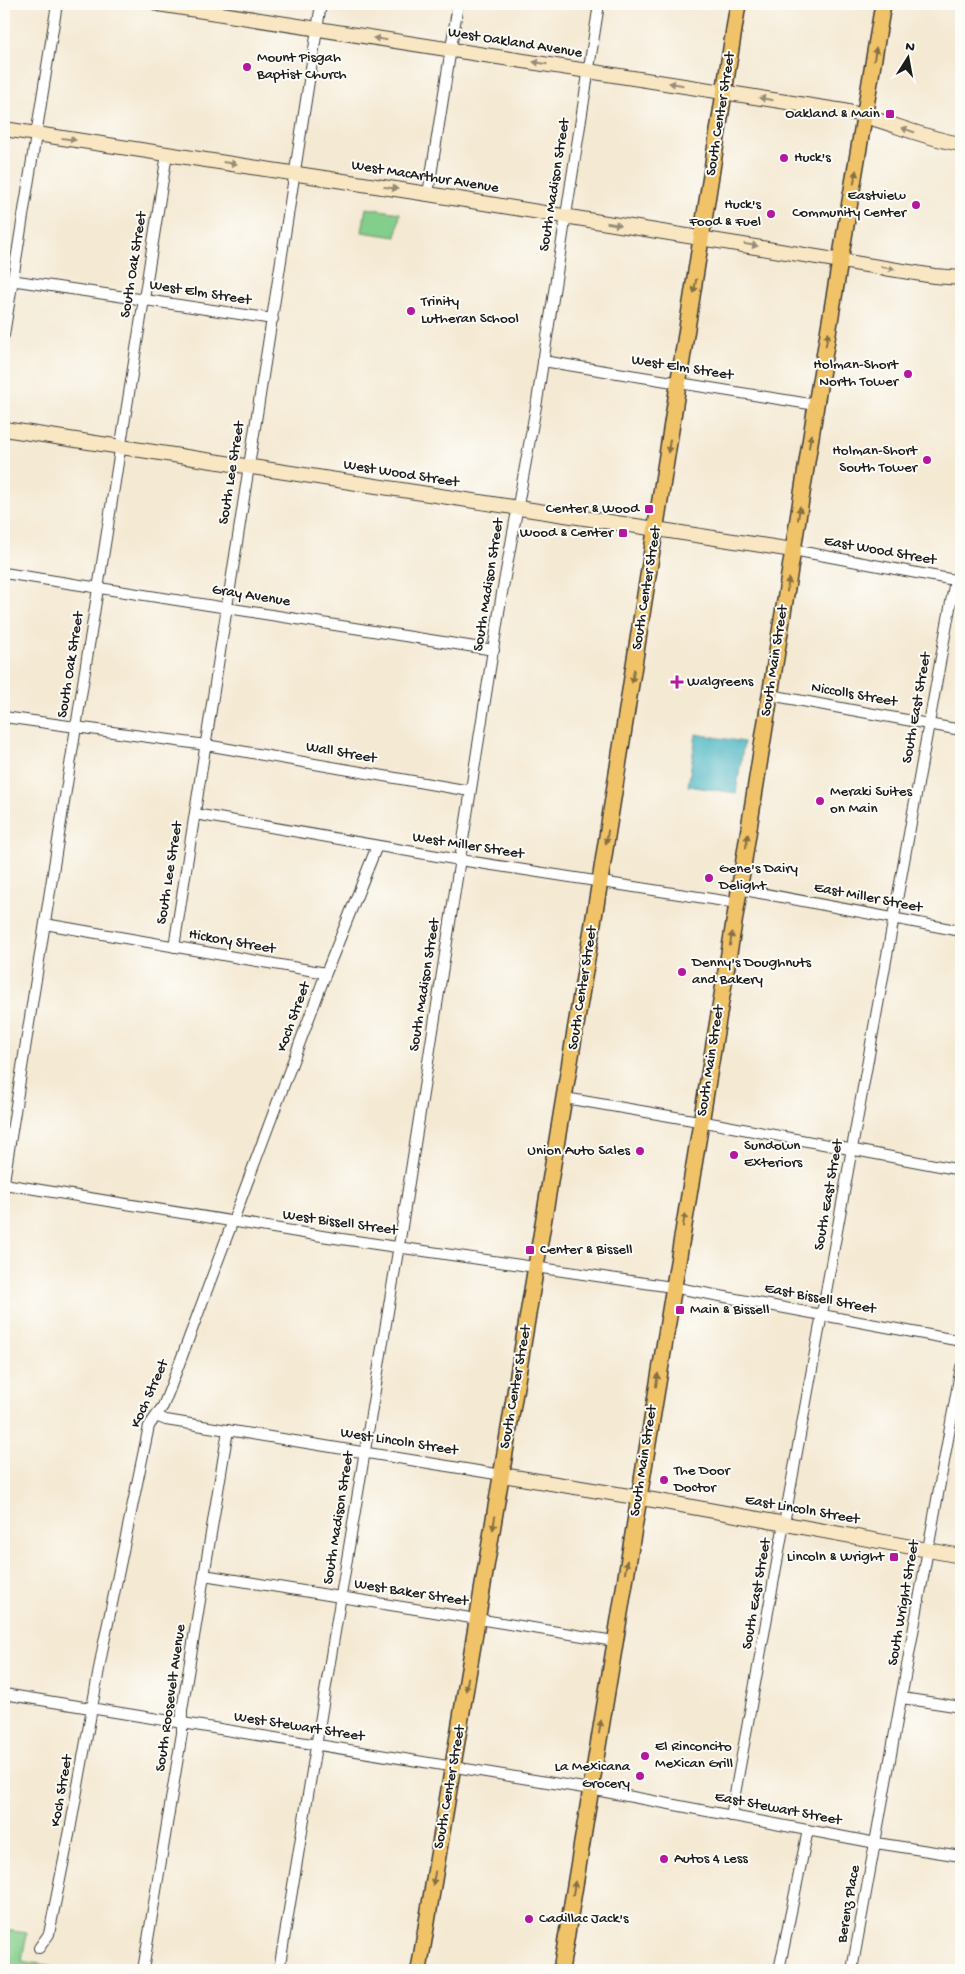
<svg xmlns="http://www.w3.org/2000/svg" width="965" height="1974" font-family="'Gochi Hand',sans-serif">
	<rect width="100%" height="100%" fill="#fdfcf7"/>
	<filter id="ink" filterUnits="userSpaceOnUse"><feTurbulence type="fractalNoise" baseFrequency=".02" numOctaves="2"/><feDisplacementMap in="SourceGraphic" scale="10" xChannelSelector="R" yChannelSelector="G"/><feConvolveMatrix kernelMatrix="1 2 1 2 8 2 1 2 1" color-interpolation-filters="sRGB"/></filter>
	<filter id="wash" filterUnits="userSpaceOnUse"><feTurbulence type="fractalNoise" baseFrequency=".0096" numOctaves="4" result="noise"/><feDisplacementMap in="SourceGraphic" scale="20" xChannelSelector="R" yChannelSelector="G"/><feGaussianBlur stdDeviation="1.12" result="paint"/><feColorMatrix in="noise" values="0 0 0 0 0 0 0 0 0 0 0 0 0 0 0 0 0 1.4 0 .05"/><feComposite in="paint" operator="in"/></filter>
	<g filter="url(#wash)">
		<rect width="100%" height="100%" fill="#f4e9d3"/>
		<path fill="#84ce8b" stroke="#507554" d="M 366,208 L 400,213 L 396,237 L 362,232 Z
			M 4,1930 L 27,1933 L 22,1961 L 52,1966 L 51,1970 L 4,1970 Z"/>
		<path fill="#46b4c1" stroke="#31686e" d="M 696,734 L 744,742 L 736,793 L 688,786 Z"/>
	</g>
	<g filter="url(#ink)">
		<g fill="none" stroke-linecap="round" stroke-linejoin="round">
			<defs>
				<path id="street" d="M 428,194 L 458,4
					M 4,279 L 273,319
					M 4,335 L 57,4
					M 543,361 L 816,405
					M 793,550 L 960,581
					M 4,573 L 494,650
					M 770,695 L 961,730
					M 4,717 L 206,745 L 470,791
					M 195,814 L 460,860 L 737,903
					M 739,889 L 961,931
					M 45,924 L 326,973
					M 174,947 L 321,4
					M 565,1098 L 716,1124 L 961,1170
					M 4,1181 L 167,154
					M 4,1184 L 328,1237 L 672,1287 L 961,1341
					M 156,1416 L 166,1420 L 502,1475
					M 204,1575 L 614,1641
					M 4,1694 L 590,1789 L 876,1843 L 961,1856
					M 902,1698 L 961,1707
					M 731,1816 L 955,580
					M 39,1948 L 49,1934 L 70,1830 L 103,1647 L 149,1426 L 163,1406 L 169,1391 L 326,973 L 377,846
					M 143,1970 L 182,1733 L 182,1710 L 228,1430
					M 279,1970 L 401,1233 L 502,593 L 537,401 L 599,4
					M 779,1970 L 808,1830
					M 852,1970 L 961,1367"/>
				<path id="secondary" d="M 158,4 L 844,111 C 884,119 921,138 961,144
					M 4,129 L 428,194 L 934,276 L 961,278
					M 4,429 L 793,550
					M 502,1475 L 659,1501 L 961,1556"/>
				<path id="primary" d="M 419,1970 L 600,881 L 738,4
					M 561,1970 L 733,929 L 816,405 L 883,4"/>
			</defs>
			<use href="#street" stroke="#3c3b37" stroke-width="12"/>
			<use href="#secondary" stroke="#3c3b37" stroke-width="16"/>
			<use href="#primary" stroke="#3c3b37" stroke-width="18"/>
			<use href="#street" stroke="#fff" stroke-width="10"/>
			<use href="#secondary" stroke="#f9e7c3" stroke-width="14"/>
			<use href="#primary" stroke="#f1c369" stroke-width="15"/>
		</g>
		<defs><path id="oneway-solid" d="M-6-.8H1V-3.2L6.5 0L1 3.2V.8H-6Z" transform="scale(1.25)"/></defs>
		<g fill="#968c78">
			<use href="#oneway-solid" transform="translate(380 39) rotate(-171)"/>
			<use href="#oneway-solid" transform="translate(540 63) rotate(-171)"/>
			<use href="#oneway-solid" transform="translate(676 84) rotate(-171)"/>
			<use href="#oneway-solid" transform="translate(766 99) rotate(-171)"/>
			<use href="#oneway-solid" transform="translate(908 130) rotate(-161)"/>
			<use href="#oneway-solid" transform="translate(69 139) rotate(8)"/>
			<use href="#oneway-solid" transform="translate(230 163) rotate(8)"/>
			<use href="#oneway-solid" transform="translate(391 188) rotate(9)"/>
			<use href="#oneway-solid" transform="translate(614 224) rotate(9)"/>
			<use href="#oneway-solid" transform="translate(751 245) rotate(9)"/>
			<use href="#oneway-solid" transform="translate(888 268) rotate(10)"/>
		</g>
		<g fill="#867042">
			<use href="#oneway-solid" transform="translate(875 54) rotate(-81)"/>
			<use href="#oneway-solid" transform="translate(855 177) rotate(-80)"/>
			<use href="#oneway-solid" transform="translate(695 286) rotate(100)"/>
			<use href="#oneway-solid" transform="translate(827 339) rotate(-80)"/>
			<use href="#oneway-solid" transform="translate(810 441) rotate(-81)"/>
			<use href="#oneway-solid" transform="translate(669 446) rotate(99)"/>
			<use href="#oneway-solid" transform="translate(799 513) rotate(-81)"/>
			<use href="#oneway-solid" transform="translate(788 585) rotate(-81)"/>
			<use href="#oneway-solid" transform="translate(633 676) rotate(99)"/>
			<use href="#oneway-solid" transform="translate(607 837) rotate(99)"/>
			<use href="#oneway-solid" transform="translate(747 841) rotate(-81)"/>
			<use href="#oneway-solid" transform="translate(731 939) rotate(-80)"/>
			<use href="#oneway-solid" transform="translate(684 1220) rotate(-80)"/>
			<use href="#oneway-solid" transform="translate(657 1380) rotate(-81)"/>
			<use href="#oneway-solid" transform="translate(494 1523) rotate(99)"/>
			<use href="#oneway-solid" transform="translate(626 1567) rotate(-81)"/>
			<use href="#oneway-solid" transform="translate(467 1684) rotate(100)"/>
			<use href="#oneway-solid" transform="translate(600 1727) rotate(-81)"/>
			<use href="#oneway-solid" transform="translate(434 1878) rotate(100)"/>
			<use href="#oneway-solid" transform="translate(574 1888) rotate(-81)"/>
		</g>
	</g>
	<g fill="#b5179e" stroke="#fdfcf7" stroke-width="2">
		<circle cx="247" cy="67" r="5"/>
		<rect x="885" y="109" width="10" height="10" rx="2.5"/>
		<circle cx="784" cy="158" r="5"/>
		<circle cx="916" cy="205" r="5"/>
		<circle cx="771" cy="214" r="5"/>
		<circle cx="411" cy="311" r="5"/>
		<circle cx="908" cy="374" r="5"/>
		<circle cx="927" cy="460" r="5"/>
		<rect x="644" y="504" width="10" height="10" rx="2.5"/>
		<rect x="618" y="528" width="10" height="10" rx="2.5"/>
		<path d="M674.5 674.5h5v5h5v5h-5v5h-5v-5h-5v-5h5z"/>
		<circle cx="820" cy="801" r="5"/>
		<circle cx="709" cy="878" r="5"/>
		<circle cx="682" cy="972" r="5"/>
		<circle cx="640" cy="1151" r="5"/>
		<circle cx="734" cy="1155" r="5"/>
		<rect x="525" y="1245" width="10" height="10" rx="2.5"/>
		<rect x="675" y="1305" width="10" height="10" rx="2.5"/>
		<circle cx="664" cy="1480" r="5"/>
		<rect x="889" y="1552" width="10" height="10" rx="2.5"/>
		<circle cx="645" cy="1756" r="5"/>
		<circle cx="640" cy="1776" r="5"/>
		<circle cx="664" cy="1859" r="5"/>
		<circle cx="529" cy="1919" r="5"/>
	</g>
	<g text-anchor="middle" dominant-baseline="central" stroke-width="4" stroke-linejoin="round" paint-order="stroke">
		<g font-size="15" fill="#1c1c1c" stroke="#fdfcf7">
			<text transform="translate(515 43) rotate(9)">West Oakland Avenue</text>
			<text transform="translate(721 114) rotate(-81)">South Center Street</text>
			<text transform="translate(425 177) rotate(9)">West MacArthur Avenue</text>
			<text transform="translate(555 185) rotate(-81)">South Madison Street</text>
			<text transform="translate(134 265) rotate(-81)">South Oak Street</text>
			<text transform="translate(200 293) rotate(9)">West Elm Street</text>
			<text transform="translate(682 368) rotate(9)">West Elm Street</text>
			<text transform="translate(232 473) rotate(-81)">South Lee Street</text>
			<text transform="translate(401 474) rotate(9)">West Wood Street</text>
			<text transform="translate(880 551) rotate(10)">East Wood Street</text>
			<text transform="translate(489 585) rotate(-81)">South Madison Street</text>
			<text transform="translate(647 588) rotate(-81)">South Center Street</text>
			<text transform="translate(251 596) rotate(9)">Gray Avenue</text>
			<text transform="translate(775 661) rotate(-81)">South Main Street</text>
			<text transform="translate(71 665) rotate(-81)">South Oak Street</text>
			<text transform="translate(854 695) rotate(10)">Niccolls Street</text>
			<text transform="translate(917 708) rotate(-80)">South East Street</text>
			<text transform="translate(341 753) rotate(10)">Wall Street</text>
			<text transform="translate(468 846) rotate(9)">West Miller Street</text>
			<text transform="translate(170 873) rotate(-81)">South Lee Street</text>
			<text transform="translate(868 898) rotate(11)">East Miller Street</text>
			<text transform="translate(232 942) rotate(10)">Hickory Street</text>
			<text transform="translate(425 985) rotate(-81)">South Madison Street</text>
			<text transform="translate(583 988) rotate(-81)">South Center Street</text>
			<text transform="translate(294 1017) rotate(-70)">Koch Street</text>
			<text transform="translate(711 1061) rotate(-81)">South Main Street</text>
			<text transform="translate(829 1195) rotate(-80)">South East Street</text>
			<text transform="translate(340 1223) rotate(8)">West Bissell Street</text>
			<text transform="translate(820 1299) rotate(11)">East Bissell Street</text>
			<text transform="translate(516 1387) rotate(-80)">South Center Street</text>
			<text transform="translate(150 1394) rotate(-66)">Koch Street</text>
			<text transform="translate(399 1442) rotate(9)">West Lincoln Street</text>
			<text transform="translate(644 1461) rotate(-81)">South Main Street</text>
			<text transform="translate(802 1510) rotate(10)">East Lincoln Street</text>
			<text transform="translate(339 1518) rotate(-81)">South Madison Street</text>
			<text transform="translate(411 1593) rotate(9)">West Baker Street</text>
			<text transform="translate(757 1594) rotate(-80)">South East Street</text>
			<text transform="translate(904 1603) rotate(-80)">South Wright Street</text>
			<text transform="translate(171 1698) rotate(-82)">South Roosevelt Avenue</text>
			<text transform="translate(299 1727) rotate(9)">West Stewart Street</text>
			<text transform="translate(450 1787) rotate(-80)">South Center Street</text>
			<text transform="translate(62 1791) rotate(-80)">Koch Street</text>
			<text transform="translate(778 1809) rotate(11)">East Stewart Street</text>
			<text transform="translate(849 1904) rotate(-80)">Berenz Place</text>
		</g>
		<g font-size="15" fill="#1c1c1c" stroke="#fdfcf7" text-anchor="start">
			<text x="257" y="58">Mount Pisgah<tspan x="257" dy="17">Baptist Church</tspan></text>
			<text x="880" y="114" text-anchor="end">Oakland &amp; Main</text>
			<text x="794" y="158">Huck's</text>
			<text x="906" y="196" text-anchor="end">Eastview<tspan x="906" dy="17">Community Center</tspan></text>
			<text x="761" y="205" text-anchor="end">Huck's<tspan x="761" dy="17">Food &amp; Fuel</tspan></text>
			<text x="421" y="302">Trinity<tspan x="421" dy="17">Lutheran School</tspan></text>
			<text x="898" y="365" text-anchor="end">Holman-Short<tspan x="898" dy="17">North Tower</tspan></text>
			<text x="917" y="451" text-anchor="end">Holman-Short<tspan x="917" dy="17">South Tower</tspan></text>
			<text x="639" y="509" text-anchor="end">Center &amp; Wood</text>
			<text x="613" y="533" text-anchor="end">Wood &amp; Center</text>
			<text x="687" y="682">Walgreens</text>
			<text x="830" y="792">Meraki Suites<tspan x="830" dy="17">on Main</tspan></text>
			<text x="719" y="869">Gene's Dairy<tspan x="719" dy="17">Delight</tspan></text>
			<text x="692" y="963">Denny's Doughnuts<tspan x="692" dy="17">and Bakery</tspan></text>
			<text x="744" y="1146">Sundown<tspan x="744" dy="17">Exteriors</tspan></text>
			<text x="630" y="1151" text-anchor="end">Union Auto Sales</text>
			<text x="540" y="1250">Center &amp; Bissell</text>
			<text x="690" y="1310">Main &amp; Bissell</text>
			<text x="674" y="1471">The Door<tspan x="674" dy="17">Doctor</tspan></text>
			<text x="884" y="1557" text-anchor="end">Lincoln &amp; Wright</text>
			<text x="655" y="1747">El Rinconcito<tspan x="655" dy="17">Mexican Grill</tspan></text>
			<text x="630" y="1767" text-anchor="end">La Mexicana<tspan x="630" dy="17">Grocery</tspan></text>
			<text x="674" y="1859">Autos 4 Less</text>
			<text x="539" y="1919">Cadillac Jack's</text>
		</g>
	</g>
	<rect width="965" height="1974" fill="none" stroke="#fdfcf7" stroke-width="20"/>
	<g transform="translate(908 58) rotate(11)" stroke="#fdfcf7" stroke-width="4" paint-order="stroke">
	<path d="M0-4L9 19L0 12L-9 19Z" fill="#1c1c1c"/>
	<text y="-8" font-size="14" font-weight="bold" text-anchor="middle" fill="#1c1c1c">N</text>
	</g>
</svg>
